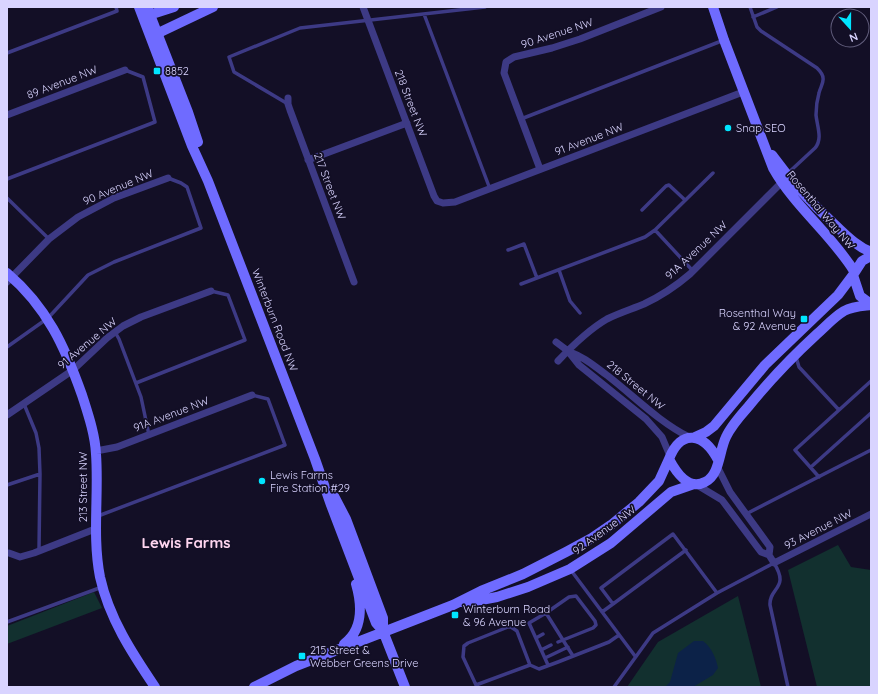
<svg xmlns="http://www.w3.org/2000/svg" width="878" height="694" font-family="Quicksand,sans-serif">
	<rect width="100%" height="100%" fill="#130f26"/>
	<path fill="#12302f" d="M 838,545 L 851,567 L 871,570 L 871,687 L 817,687 L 788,570 Z
		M 94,592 L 102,608 L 7,644 L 7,626 Z
		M 738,596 L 761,687 L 627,687 L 658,642 Z"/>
	<path fill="#0c2248" d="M 694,641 L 703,641 C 712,648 716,658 718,668 L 713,675 L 693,687 L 665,687 L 670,682 L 678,653 Z"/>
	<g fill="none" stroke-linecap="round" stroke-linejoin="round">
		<path stroke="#3d3a85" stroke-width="3.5" d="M 750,7 L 757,27 L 761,31 L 817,68 C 820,71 823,74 823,78 C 824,83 820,88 819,93 C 817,100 816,108 816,115 C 817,126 823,139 815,148 L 787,174
			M 424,14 L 490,189
			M 753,17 L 777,7
			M 7,53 L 117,11 L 116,7
			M 288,104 L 234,72 L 229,57 L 300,28 L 485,7
			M 521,119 L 724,40
			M 7,179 L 155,122 L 143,77 L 125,70
			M 7,198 L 49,239
			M 642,210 L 666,186 L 669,185 L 685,200
			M 655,230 L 713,173
			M 508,250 L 524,244 L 537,278
			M 559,270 L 570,301 L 580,313
			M 521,284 L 645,237 L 655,230 L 693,271
			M 115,332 L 119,339 L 141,397 L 149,435
			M 7,347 L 48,318 L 88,275 L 114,262 L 201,228 L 187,187 L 181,183 L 168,178
			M 796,357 L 799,367 L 839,410
			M 136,383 L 245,340 L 228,295 L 211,291
			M 24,404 L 36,433 L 39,448 L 40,474 L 39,550
			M 811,467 L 871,413
			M 819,477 L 795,450 L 871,381
			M 7,485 L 40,474
			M 746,514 L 871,450
			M 98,516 L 285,445 L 268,399 L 252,395
			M 570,569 L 635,656
			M 613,604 L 686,550
			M 602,612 L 613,604 L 601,588 L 673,534 L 717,593
			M 546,613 L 569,597 L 576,596 L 595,621 L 596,625 L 593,628 L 558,642
			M 7,622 L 102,587
			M 536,638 L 543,634
			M 541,650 L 551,645
			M 545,658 L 568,647
			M 548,665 L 529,623 L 546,613 L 573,656
			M 476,685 L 463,657 L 464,646 L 468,643 L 508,627 L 511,627 L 517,631 L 530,665
			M 477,687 L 476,685 L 530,665 L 539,669 L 558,662 L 609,642 L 619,635
			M 614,687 L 653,633 L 717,593 L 774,563 C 790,589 769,587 770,605 L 788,687"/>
		<path stroke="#3d3a85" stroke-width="7" d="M 363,7 L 434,196 L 437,201 L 443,203 L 455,202 L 743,92
			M 288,98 L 288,104 L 290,110 L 354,282
			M 7,115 L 125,70
			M 308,160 L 407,123
			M 540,169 L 504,73 L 506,62 L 514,57 L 552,48 L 580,39 L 661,7
			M 7,282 L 49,239 L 78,217 L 114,198 L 168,178
			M 556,342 L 568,351 L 579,365 L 646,419 L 662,437 L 670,456
			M 570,352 C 586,358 594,366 608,376 C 635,397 659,422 689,437
			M 558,361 C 573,345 588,330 607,319 C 619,313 632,309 644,304 C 661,296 676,286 690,274 L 781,183
			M 7,415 L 73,370 L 107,338 L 123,326 L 141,317 L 211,291
			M 96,451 L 117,447 L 252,395
			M 717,466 L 730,492 L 770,547 L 769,555 L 774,563 L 871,514
			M 697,485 L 722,500 L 761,552 L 769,555
			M 9,553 L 20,557 L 34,553 L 95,529"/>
		<path stroke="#6f6bff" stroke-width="10" d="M 139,7 L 192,146 L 208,181 L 315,459 L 331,505 L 376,623 L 383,631
			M 147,7 L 188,112 L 198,142
			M 713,7 L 724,40 L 773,168 C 795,207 831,234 854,271
			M 146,16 L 174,7
			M 152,36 L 213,7
			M 772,155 C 790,180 811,203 834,224 C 846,235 856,246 871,252
			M 871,256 L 862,261 L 853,275 L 860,296 L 871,304
			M 7,273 C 47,307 65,347 82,395 C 88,414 95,434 96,454 C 99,495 92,536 100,577 C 109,618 132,653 155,687
			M 695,437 L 706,432 L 714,426 L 765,365 L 838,295 L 853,275
			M 718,460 C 704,433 681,428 669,459 C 676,472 688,491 705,482 C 720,475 719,451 726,437 C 731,426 740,416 748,407 C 769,381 792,357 817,334 C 826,326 834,317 844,311 C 853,306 862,306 871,305
			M 334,496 L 346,519 L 383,618 L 383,631 L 405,687
			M 465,603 L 497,597 L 528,587 L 570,569 L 611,543 L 671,492 L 694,484
			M 344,644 C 363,630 362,605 356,584
			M 254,687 L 296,666 L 453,605 L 481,591 L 523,574 L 566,552 L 592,538 L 611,525 L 639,502 L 659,481 L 669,459"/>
	</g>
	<g fill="#00e5ff" stroke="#130f26" stroke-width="1.5">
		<rect x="153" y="67" width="8" height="8" rx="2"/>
		<circle cx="728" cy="128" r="4"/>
		<rect x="800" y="315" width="8" height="8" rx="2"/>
		<circle cx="262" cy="481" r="4"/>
		<rect x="451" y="611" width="8" height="8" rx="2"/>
		<rect x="298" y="652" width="8" height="8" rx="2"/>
	</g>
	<g text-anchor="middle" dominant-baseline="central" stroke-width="3.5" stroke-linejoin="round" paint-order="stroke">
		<g font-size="11" fill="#d9d4ff" stroke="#130f26">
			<text transform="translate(557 33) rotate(-18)">90 Avenue NW</text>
			<text transform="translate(62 82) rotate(-21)">89 Avenue NW</text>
			<text transform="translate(411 103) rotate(69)">218 Street NW</text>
			<text transform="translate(589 139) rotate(-21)">91 Avenue NW</text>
			<text transform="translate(330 186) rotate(69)">217 Street NW</text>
			<text transform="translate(118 187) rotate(-23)">90 Avenue NW</text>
			<text transform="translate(821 210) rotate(50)">Rosenthal Way NW</text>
			<text transform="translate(696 250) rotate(-43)">91A Avenue NW</text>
			<text transform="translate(275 320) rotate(69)">Winterburn Road NW</text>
			<text transform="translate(87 343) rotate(-40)">91 Avenue NW</text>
			<text transform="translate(636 385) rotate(39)">218 Street NW</text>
			<text transform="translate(171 414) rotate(-21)">91A Avenue NW</text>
			<text transform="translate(83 487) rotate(-90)">213 Street NW</text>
			<text transform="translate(818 529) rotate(-27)">93 Avenue NW</text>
			<text transform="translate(604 530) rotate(-36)">92 Avenue NW</text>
		</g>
		<g font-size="11" fill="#d9d4ff" stroke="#130f26" text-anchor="start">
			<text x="165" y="71">8852</text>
			<text x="736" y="128">Snap SEO</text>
			<text x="796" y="313" text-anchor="end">Rosenthal Way<tspan x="796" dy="13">&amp; 92 Avenue</tspan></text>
			<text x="270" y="475">Lewis Farms<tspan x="270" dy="13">Fire Station #29</tspan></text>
			<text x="463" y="609">Winterburn Road<tspan x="463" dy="13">&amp; 96 Avenue</tspan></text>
			<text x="310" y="650">215 Street &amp;<tspan x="310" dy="13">Webber Greens Drive</tspan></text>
		</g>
		<g font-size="15" font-weight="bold" fill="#ffd6f0" stroke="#130f26">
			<text x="186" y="542">Lewis Farms</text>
		</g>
	</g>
	<rect width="878" height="694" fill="none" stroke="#d9d4ff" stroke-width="16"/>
	<g transform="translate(850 28) rotate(159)"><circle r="19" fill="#130f26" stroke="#625e7d"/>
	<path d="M0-3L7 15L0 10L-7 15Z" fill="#00e5ff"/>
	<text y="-6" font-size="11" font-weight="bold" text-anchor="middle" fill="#d9d4ff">N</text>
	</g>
</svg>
